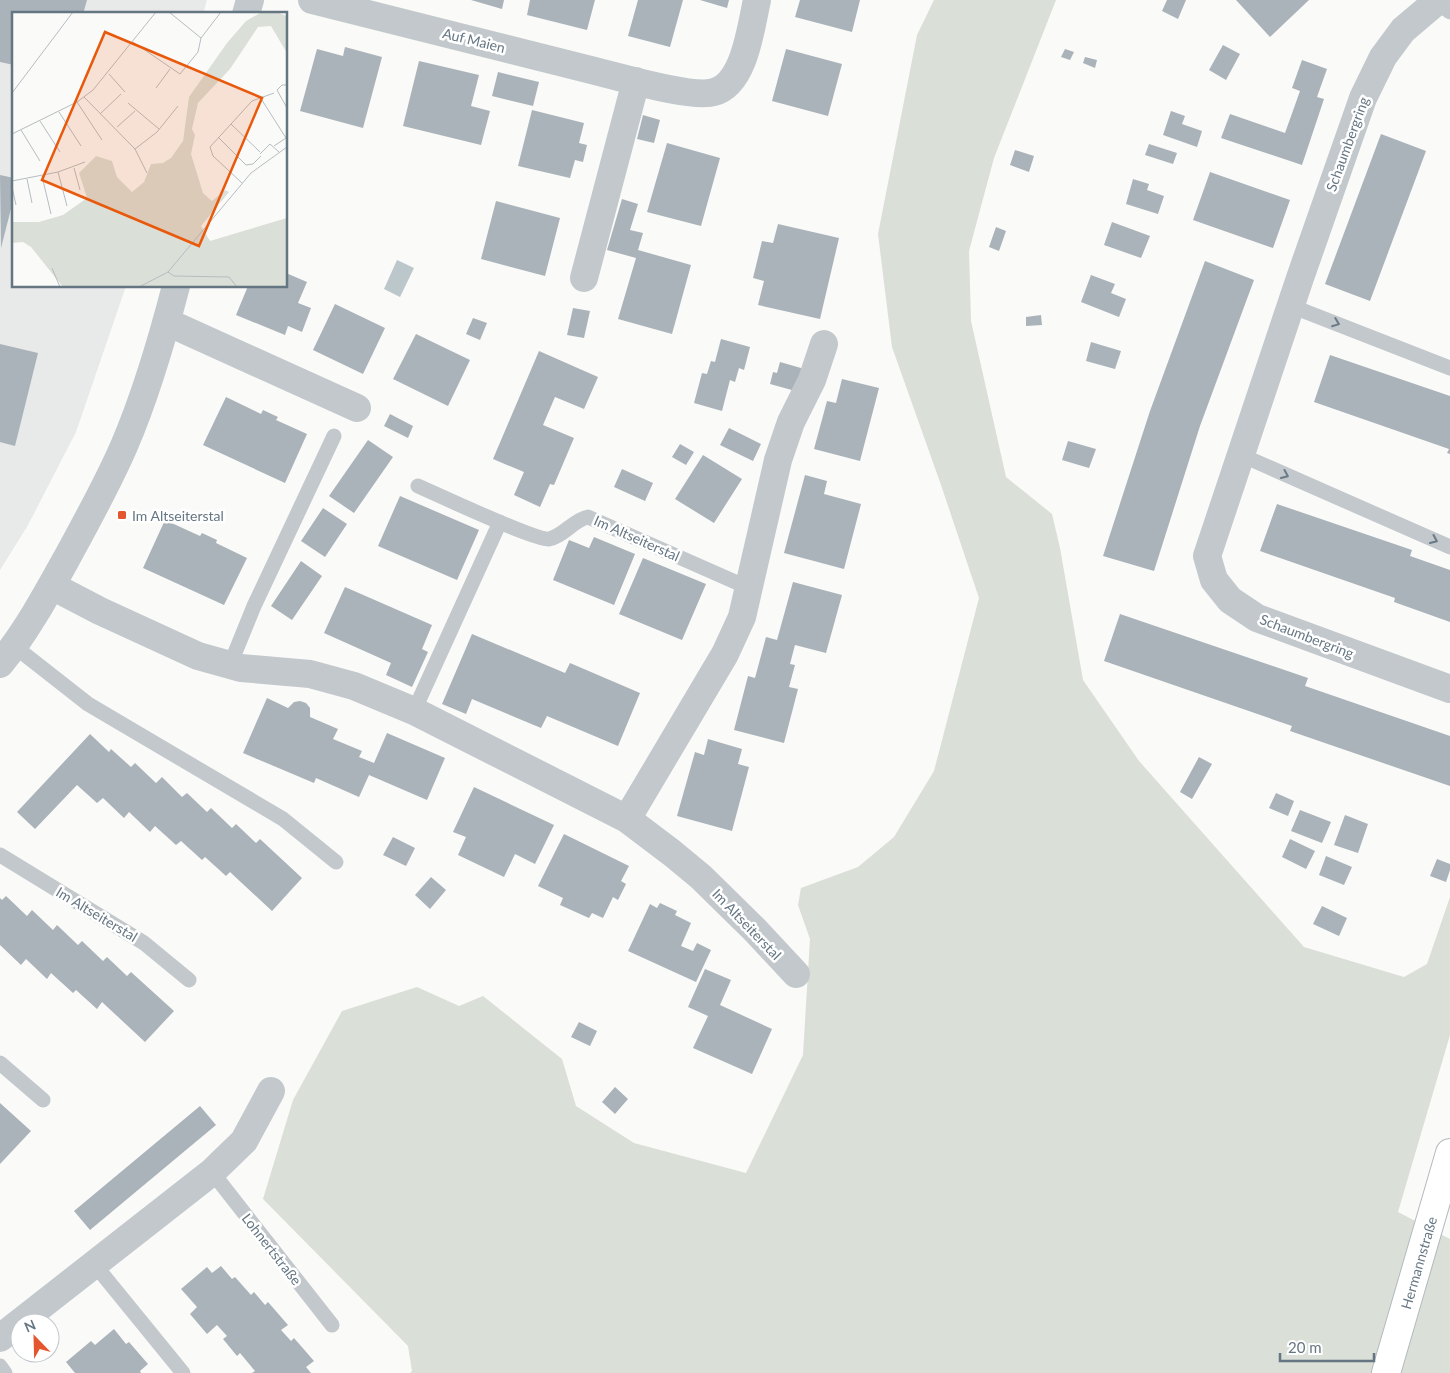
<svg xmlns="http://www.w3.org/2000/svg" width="1450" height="1373" font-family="Lato,sans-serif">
	<rect width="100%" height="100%" fill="#fafaf8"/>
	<path fill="#e8e9e9" d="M 0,0 L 207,0 L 203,14 L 14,14 L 14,286 L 126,286 L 76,432 L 28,525 L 0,570 Z"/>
	<path fill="#dadfd7" d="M 934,0 L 1056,0 L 994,158 L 969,251 L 971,321 L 1006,477 L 1052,514 L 1060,548 L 1083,680 L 1139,761 L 1304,947 L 1404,977 L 1427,964 L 1450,897 L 1450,1035 L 1398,1212 L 1450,1239 L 1450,1373 L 410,1373 L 412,1371 L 408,1346 L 263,1199 L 293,1100 L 342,1011 L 417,987 L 459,1006 L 483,996 L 562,1059 L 576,1106 L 634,1143 L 746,1173 L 803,1055 L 810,939 L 798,905 L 801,888 L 858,867 L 894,837 L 934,771 L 979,598 L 941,485 L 892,347 L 878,234 L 917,35 Z"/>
	<path fill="#bbc7cb" d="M 397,260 L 414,268 L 400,297 L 384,289 Z"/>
	<path fill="#aab3b9" d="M 0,0 L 87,0 L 83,14 L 14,14 L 14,65 L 0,62 Z
		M 471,0 L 504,0 L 502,9 Z
		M 530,0 L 595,0 L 587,30 L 527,15 Z
		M 638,0 L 683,0 L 670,47 L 628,36 Z
		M 700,0 L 729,0 L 727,8 Z
		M 800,0 L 860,0 L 852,32 L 795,17 Z
		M 1167,0 L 1186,0 L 1178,19 L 1162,11 Z
		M 1236,0 L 1309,0 L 1270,37 Z
		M 1223,45 L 1240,54 L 1226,80 L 1209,70 Z
		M 345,47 L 382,57 L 363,128 L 300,111 L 317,49 L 343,56 Z
		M 786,49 L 842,64 L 828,116 L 772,101 Z
		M 1065,49 L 1074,52 L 1070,60 L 1061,57 Z
		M 1085,57 L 1097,60 L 1095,68 L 1083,63 Z
		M 1302,60 L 1327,69 L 1317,97 L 1324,99 L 1302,165 L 1221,138 L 1230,114 L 1285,133 L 1300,91 L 1292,88 Z
		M 419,61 L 479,75 L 471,106 L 490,111 L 481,145 L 403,126 Z
		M 498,72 L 539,82 L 533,106 L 492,96 Z
		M 532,110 L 584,123 L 579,143 L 587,145 L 583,162 L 575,160 L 570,178 L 518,166 Z
		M 1171,111 L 1185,116 L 1182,124 L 1202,131 L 1197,147 L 1163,135 Z
		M 643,115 L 660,120 L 654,143 L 637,139 Z
		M 1381,134 L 1426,151 L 1370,301 L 1325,284 Z
		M 667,143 L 720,158 L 701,226 L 647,212 Z
		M 1149,144 L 1177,153 L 1173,164 L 1145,155 Z
		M 1015,150 L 1034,156 L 1029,172 L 1010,165 Z
		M 1210,172 L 1290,200 L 1273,248 L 1193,220 Z
		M 0,175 L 14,178 L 14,197 L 1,248 Z
		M 1133,179 L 1149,184 L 1147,190 L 1164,196 L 1158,214 L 1126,204 Z
		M 622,199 L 638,204 L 630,230 L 643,233 L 638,250 L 691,265 L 672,334 L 618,319 L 636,258 L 607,250 Z
		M 496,201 L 560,218 L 545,276 L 481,259 Z
		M 1112,222 L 1150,236 L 1141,258 L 1104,245 Z
		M 778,224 L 839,238 L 820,319 L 758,305 L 764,281 L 753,278 L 762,241 L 773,243 Z
		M 996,227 L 1006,231 L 999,251 L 989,247 Z
		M 1205,261 L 1254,280 L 1200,426 L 1154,571 L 1103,556 L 1150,411 Z
		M 286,273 L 307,282 L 298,303 L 311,308 L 302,332 L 288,326 L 285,335 L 236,315 L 248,286 L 286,286 Z
		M 1091,275 L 1115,284 L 1111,293 L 1126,299 L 1119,317 L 1081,302 Z
		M 335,304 L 385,328 L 363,374 L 313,350 Z
		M 573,308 L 590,311 L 584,338 L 567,335 Z
		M 1041,315 L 1042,325 L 1026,326 L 1026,317 Z
		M 473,318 L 487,323 L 480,340 L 466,334 Z
		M 416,334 L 470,360 L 448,406 L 393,379 Z
		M 721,339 L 750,347 L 744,370 L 739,368 L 735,382 L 730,380 L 722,411 L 694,403 L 702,373 L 707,374 L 711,361 L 715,362 Z
		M 1091,342 L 1121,351 L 1115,369 L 1086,361 Z
		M 0,344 L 38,353 L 15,446 L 0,442 Z
		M 539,351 L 598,377 L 584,409 L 555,397 L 543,425 L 574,438 L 554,485 L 550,484 L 540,507 L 514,495 L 524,472 L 493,459 Z
		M 1330,355 L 1450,396 L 1450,454 L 1447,453 L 1449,449 L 1314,402 Z
		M 780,362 L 808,370 L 799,392 L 770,384 L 773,372 L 777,373 Z
		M 842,379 L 879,388 L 860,461 L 814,449 L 827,401 L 836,403 Z
		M 226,397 L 261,414 L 263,410 L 278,417 L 276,420 L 307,434 L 285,483 L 203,445 Z
		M 390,414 L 413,426 L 408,438 L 384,426 Z
		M 729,428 L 761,444 L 753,461 L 720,445 Z
		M 368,440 L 393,457 L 354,513 L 329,496 Z
		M 1068,441 L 1096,449 L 1089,468 L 1062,460 Z
		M 680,444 L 694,452 L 686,465 L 672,457 Z
		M 703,455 L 742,479 L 714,523 L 675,499 Z
		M 622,469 L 653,483 L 645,501 L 614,487 Z
		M 805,475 L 827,481 L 824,494 L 861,504 L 844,569 L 784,553 Z
		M 400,496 L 479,530 L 457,580 L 378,546 Z
		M 1277,504 L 1412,550 L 1410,556 L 1450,570 L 1450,622 L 1394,602 L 1395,598 L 1260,551 Z
		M 323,508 L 347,524 L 325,557 L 301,541 Z
		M 165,520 L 200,536 L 202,533 L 217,540 L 216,543 L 247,558 L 224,605 L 143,568 Z
		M 594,537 L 635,554 L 614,605 L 553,580 L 569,540 L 589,548 Z
		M 643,558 L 706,584 L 682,640 L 619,614 Z
		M 301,561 L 322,576 L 292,620 L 271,606 Z
		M 793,582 L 842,595 L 826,653 L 795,645 L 790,664 L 795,665 L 789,687 L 798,689 L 784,743 L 734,730 L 748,676 L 755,678 L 766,637 L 777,640 Z
		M 345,587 L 432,625 L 422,649 L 428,652 L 412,687 L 386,675 L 391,663 L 324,633 Z
		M 1120,614 L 1308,678 L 1305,686 L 1450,736 L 1450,786 L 1290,731 L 1292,726 L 1104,661 Z
		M 472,634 L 565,673 L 570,663 L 640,693 L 618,746 L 547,716 L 541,728 L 472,699 L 466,714 L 442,704 Z
		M 267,698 L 288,708 L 294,702 L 300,701 L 306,703 L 310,708 L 310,717 L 338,729 L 333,739 L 362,751 L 359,757 L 374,763 L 387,733 L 445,758 L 427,800 L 369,775 L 359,797 L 316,778 L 314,783 L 243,753 Z
		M 90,734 L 109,752 L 111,749 L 131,767 L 135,763 L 156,783 L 162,777 L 182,797 L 187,793 L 207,812 L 211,808 L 232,828 L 236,824 L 256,843 L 260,839 L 302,878 L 272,911 L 230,872 L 226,876 L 205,857 L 202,860 L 181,841 L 176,845 L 155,826 L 150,832 L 129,812 L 124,818 L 103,798 L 97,803 L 77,785 L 35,829 L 17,812 Z
		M 708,739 L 742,749 L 738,764 L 749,767 L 732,831 L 677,816 L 695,752 L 704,755 Z
		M 1199,757 L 1212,764 L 1192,799 L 1180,792 Z
		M 474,787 L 554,825 L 535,864 L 515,854 L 504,877 L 458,855 L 466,837 L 453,832 Z
		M 1276,793 L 1294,801 L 1288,816 L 1269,808 Z
		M 1300,810 L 1331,822 L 1322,843 L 1291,831 Z
		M 1345,815 L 1368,824 L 1358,853 L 1334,845 Z
		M 564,834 L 629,866 L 621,881 L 626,884 L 618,900 L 613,897 L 603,918 L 592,913 L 589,918 L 560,905 L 563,898 L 538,886 Z
		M 393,837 L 415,848 L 406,866 L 383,855 Z
		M 1290,839 L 1315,851 L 1306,869 L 1282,857 Z
		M 1326,856 L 1352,867 L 1344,885 L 1319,875 Z
		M 1437,859 L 1450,864 L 1450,870 L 1446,882 L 1430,876 Z
		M 431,877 L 446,890 L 430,909 L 415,895 Z
		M 6,896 L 27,916 L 32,910 L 53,930 L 57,925 L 78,945 L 82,941 L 103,961 L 107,957 L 127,976 L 131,972 L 174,1011 L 145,1042 L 102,1002 L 97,1009 L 76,990 L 73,993 L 51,973 L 47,979 L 26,959 L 21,965 L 0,945 L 0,898 L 2,900 Z
		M 660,903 L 677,911 L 675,915 L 691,923 L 681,946 L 693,951 L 697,943 L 711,950 L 696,982 L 628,951 L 650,904 L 657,908 Z
		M 1322,906 L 1347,918 L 1339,936 L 1313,924 Z
		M 705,969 L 731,980 L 720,1005 L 772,1029 L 752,1074 L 693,1048 L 708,1016 L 688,1007 Z
		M 579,1022 L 597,1031 L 590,1046 L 571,1037 Z
		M 615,1087 L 628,1099 L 615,1114 L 602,1102 Z
		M 0,1103 L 31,1131 L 0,1164 Z
		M 200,1106 L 216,1125 L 90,1230 L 74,1211 Z
		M 221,1266 L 232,1279 L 235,1277 L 251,1295 L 254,1292 L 265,1305 L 268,1302 L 288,1325 L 281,1330 L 291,1341 L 294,1338 L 314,1361 L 306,1367 L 311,1373 L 252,1373 L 255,1371 L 240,1353 L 237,1356 L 223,1339 L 227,1336 L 217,1325 L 207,1334 L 190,1314 L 197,1307 L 181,1289 L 207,1267 L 212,1273 Z
		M 114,1329 L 126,1344 L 129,1342 L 148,1364 L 140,1371 L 141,1373 L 75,1373 L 66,1362 L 91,1341 L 95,1345 Z"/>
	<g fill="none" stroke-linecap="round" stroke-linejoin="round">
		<defs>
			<g id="secondary">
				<path id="s1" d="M 1386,1373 L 1450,1153"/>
			</g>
		</defs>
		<use href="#secondary" stroke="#b3babf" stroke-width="30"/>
		<path stroke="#c3c8cc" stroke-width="15" d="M 1438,0 L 1436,2 L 1450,12
			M 1291,306 L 1450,368
			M 1241,455 L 1450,547
			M 418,486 C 436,494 537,541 549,539 C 564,536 573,520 588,517 L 749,588
			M 14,646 L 88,704 L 283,819 L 336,862
			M 230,665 L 254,606 L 334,436
			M 414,711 L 500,522
			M 0,855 L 144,943 L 189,980
			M 0,1063 L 43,1100
			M 212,1172 L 332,1325
			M 95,1265 L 183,1373
			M 0,1366 L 5,1373"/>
		<path stroke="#c3c8cc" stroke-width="28" d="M 312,0 C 406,24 501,47 595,71 C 620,77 693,99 714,92 C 745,84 751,26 757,0
			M 1436,2 L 1403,30 L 1383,57 L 1363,98 L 1300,278 L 1207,556 L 1214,580 L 1230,600 L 1257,618 L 1450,689
			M 246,14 L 250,0
			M 584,278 L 636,81
			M 167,322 L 357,408
			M 52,586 L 100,611 L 198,656 L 241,668 L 310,674 L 354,686 L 414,711 L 627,819 L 672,853 L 701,877 L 755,930 L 796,974
			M 0,664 C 27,631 48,592 69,554 C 88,519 108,483 124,446 C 146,395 162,340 176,286
			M 627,819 L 725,654 L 742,617 L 778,460 L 791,422 L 812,380 L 824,344
			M 0,1338 L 212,1172 L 244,1141 L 271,1091"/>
		<use href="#secondary" stroke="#fff" stroke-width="28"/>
	</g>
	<defs><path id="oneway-chevron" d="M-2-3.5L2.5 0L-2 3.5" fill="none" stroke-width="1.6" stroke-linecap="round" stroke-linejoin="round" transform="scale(1.25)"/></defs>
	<g stroke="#6a7a87">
		<use href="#oneway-chevron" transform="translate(1336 323) rotate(21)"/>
		<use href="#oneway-chevron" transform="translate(1285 475) rotate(24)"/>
		<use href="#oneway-chevron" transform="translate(1434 540) rotate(24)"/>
	</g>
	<rect fill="#e4572e" stroke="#fff" stroke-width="2" x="117" y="510" width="10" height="10" rx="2.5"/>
	<g text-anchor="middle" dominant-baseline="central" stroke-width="5" stroke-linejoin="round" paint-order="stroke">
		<g font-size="14" fill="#657683" stroke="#fff">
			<text transform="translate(474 40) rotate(14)">Auf Maien</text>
			<text transform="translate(1347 144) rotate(-70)">Schaumbergring</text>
			<text transform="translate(637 538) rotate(24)">Im Altseiterstal</text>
			<text transform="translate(1307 636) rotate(21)">Schaumbergring</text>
			<text transform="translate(97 914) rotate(31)">Im Altseiterstal</text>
			<text transform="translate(747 924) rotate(46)">Im Altseiterstal</text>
			<text transform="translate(272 1249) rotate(52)">Lohnertstraße</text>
			<text stroke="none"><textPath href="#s1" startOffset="115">Hermannstraße</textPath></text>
		</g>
		<g font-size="14" fill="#657683" stroke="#fff" text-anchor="start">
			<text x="132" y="515">Im Altseiterstal</text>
		</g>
	</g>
	<g transform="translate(12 12)">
		<rect width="275" height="275" fill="#fafaf8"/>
		<path d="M 264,0 L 275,4 L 275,41 L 259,14 L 246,15 L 218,57 L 186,91 L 180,117 L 183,123 L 179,142 L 191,181 L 200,189 L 213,178 L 217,180 L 189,214 L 198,229 L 275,206 L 275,275 L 51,275 L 19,235 L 11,230 L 0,231 L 0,210 L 27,210 L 51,203 L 75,186 L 67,161 L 84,144 L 100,149 L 105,165 L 120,180 L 132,170 L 139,152 L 151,151 L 159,146 L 171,129 L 177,85 L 215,31 L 234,9 L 248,1 Z" fill="#dadfd7"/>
		<path fill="none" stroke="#b5bdc2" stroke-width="1" d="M 157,0 L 189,26M 121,30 L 168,62 L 186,40 L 189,26 L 209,0M 97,62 L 113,80M 275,73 L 270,73 L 265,78 L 275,96M 144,76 L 158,57M 0,81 L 61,0M 72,85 L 123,137 L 135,161M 248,85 L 274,126 L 262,134M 65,90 L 90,128M 116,91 L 147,117M 47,100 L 69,134M 88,102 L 109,82M 28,109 L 48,140M 219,112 L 248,140M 105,115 L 123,99M 9,118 L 28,149M 0,122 L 65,90 L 81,78 L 144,0M 206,125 L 234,153 L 241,152 L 249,144M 123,137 L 145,120 L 166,94M 248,142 L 258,132 L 267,140M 62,156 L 68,178M 46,160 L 55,194M 30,164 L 39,202M 15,167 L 20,191M 0,169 L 46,160 L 73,150M 230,171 L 201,144 L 198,135 L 240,89 L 262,81M 0,175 L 4,193M 40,256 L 48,275M 156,260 L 162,264 L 217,265 L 225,275M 127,275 L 156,260 L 239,161 L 275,135"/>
		<path fill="#e8590c" fill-opacity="0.15" stroke="#e8590c" stroke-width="2.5" d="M 93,20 L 250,86 L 187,234 L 30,168 Z"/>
		<rect width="275" height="275" fill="none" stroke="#657683" stroke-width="2.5"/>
	</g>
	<g transform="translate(35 1338) rotate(337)"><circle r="24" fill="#ffffff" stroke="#c1c8cd"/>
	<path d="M0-4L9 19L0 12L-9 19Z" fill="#e4572e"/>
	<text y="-8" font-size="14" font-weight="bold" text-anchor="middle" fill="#657683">N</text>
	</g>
	<path d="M1280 1353v8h94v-8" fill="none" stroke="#657683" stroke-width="2.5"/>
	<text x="1288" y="1353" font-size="15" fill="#657683" stroke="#ffffff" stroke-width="4" paint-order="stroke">20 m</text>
</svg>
